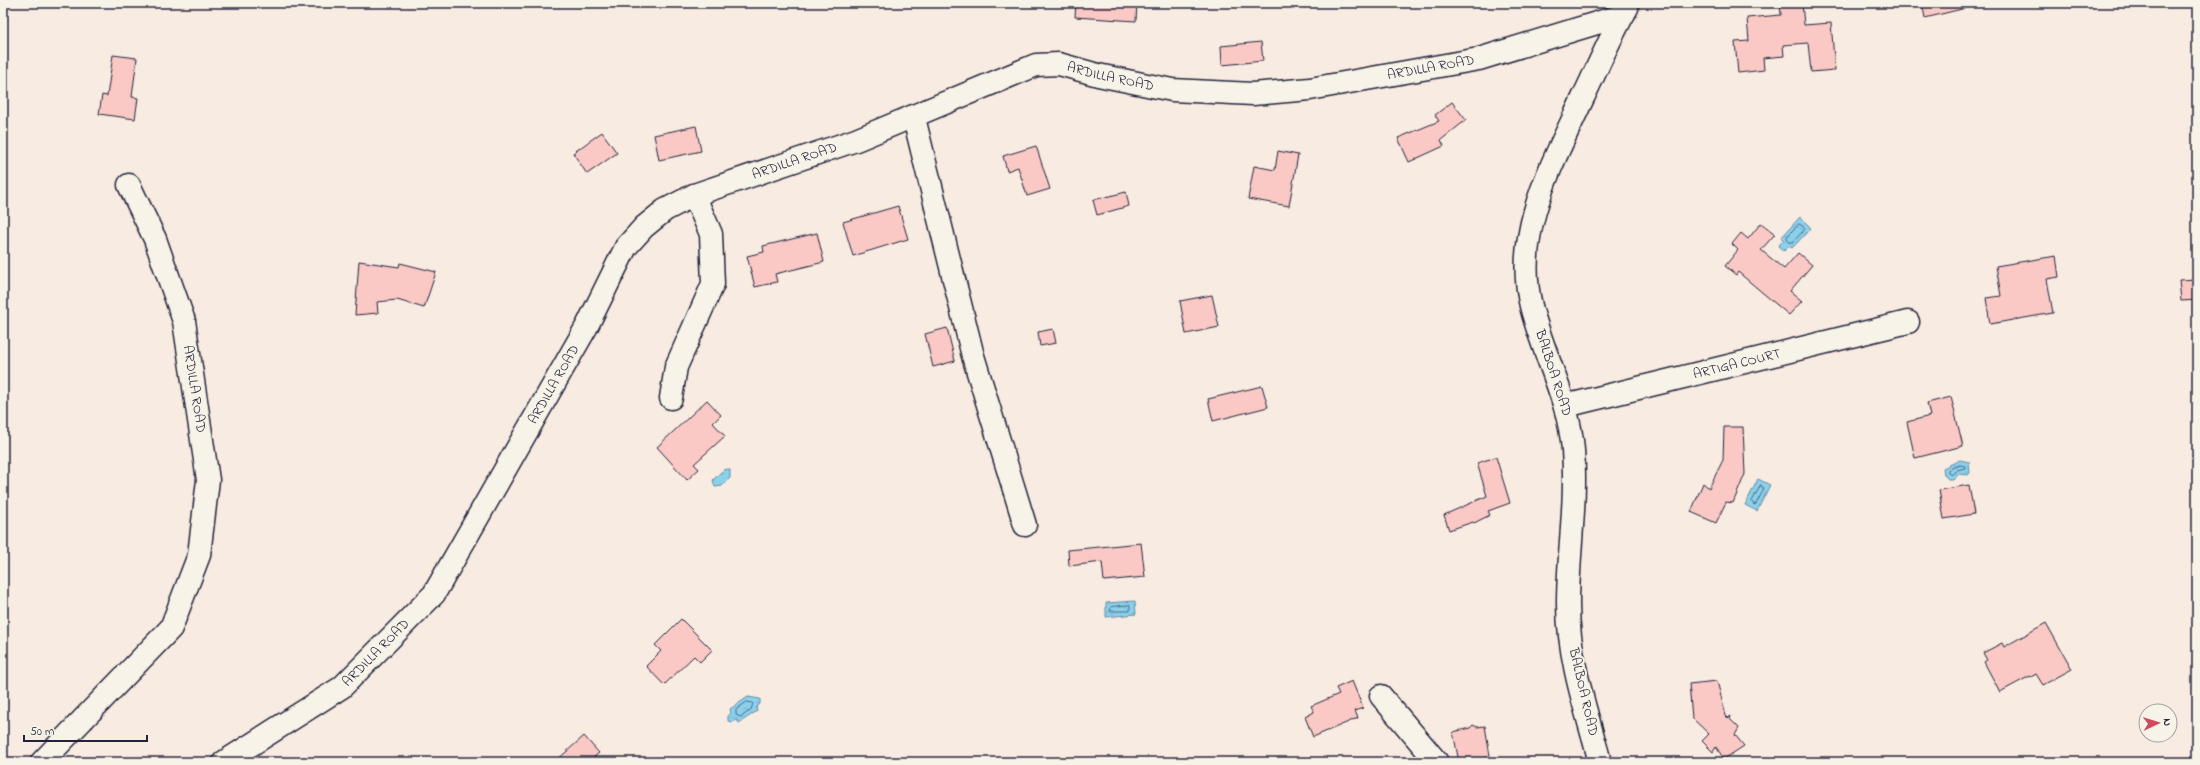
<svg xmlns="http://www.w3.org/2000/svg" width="2200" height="765" font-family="'Indie Flower',sans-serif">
	<defs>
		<pattern id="water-ripples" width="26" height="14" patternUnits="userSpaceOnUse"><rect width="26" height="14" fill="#8bd1ec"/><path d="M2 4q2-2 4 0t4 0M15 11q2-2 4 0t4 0" fill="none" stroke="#78b3cb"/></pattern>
	</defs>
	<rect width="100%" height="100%" fill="#f8ebe1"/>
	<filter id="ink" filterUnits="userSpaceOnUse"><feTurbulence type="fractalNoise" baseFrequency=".025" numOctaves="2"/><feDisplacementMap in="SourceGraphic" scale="8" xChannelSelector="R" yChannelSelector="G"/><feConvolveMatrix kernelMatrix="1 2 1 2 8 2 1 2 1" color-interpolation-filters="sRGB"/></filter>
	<g filter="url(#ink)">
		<path fill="url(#water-ripples)" stroke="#618ba5" d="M 1800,217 L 1811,228 L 1792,248 L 1789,246 L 1784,251 L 1778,246 L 1784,240 L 1781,238 Z
			M 1960,460 L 1969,462 L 1970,473 L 1968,475 L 1958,474 L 1953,479 L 1948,479 L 1944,475 L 1943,468 Z
			M 727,469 L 730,470 L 730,478 L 722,486 L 715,487 L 713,480 L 723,470 Z
			M 1758,479 L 1770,485 L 1757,511 L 1745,505 Z
			M 1135,601 L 1136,614 L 1106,617 L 1106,603 Z
			M 748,697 L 760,699 L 760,704 L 756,708 L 757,711 L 739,723 L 737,720 L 732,722 L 728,721 L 728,716 L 731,713 L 730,709 Z"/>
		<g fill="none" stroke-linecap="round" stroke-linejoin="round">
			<path stroke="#4c6882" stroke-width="1" d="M 1799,224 L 1804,227 L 1805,229 L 1793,242 L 1788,242 L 1787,237 Z
				M 1960,465 L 1965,466 L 1965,468 L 1957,470 L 1951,475 L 1948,473 L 1948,470 Z
				M 1761,485 L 1764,489 L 1756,504 L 1754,505 L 1752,502 Z
				M 1130,605 L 1130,611 L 1110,611 L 1111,607 Z
				M 747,702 L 753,703 L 751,710 L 741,717 L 736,715 L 736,710 Z"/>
		</g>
		<path fill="#fac9c5" stroke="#22223b" d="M 1076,3 L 1137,3 L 1136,21 L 1075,17 Z
			M 1780,3 L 1802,3 L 1804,25 L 1831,23 L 1835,70 L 1811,72 L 1808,43 L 1783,45 L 1784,56 L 1763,58 L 1764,70 L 1738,73 L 1735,42 L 1749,41 L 1747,18 L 1781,15 Z
			M 1922,3 L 1966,3 L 1966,8 L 1925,18 Z
			M 1261,42 L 1263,61 L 1222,65 L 1221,46 Z
			M 113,55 L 137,58 L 132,97 L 138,98 L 135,119 L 99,114 L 102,95 L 107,96 Z
			M 1452,102 L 1466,120 L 1441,140 L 1444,146 L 1409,162 L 1398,138 L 1439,121 L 1435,115 Z
			M 696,126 L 701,151 L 659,160 L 654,135 Z
			M 602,132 L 617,153 L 587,174 L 573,153 Z
			M 1036,146 L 1050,189 L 1027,196 L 1018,167 L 1007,171 L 1003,156 Z
			M 1278,151 L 1298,155 L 1289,206 L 1248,199 L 1254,166 L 1275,170 Z
			M 1126,192 L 1129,206 L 1097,215 L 1093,200 Z
			M 898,206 L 908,239 L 853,256 L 843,222 Z
			M 1761,223 L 1775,234 L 1761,250 L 1784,269 L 1798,253 L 1812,265 L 1790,291 L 1802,301 L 1789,315 L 1738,272 L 1736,275 L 1725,266 L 1738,250 L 1732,244 L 1741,233 L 1748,239 Z
			M 817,233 L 824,262 L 775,274 L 777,282 L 755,287 L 747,256 L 764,252 L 763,246 Z
			M 2056,256 L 2059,277 L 2047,279 L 2053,313 L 1990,324 L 1986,298 L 2001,296 L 1996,266 Z
			M 359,261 L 399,267 L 400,263 L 436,272 L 424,308 L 397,300 L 377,302 L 378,313 L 355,315 Z
			M 2197,279 L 2197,300 L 2181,301 L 2179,280 Z
			M 1212,295 L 1219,327 L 1186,334 L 1180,301 Z
			M 947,328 L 955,361 L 933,367 L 925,334 Z
			M 1053,329 L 1056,343 L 1040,346 L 1038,332 Z
			M 1262,386 L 1268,407 L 1213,421 L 1208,399 Z
			M 1951,397 L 1963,446 L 1915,458 L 1907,422 L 1930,416 L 1927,403 Z
			M 707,400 L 721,415 L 713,423 L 725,436 L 694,464 L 699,469 L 687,480 L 657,447 Z
			M 1724,427 L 1743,427 L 1745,474 L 1733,503 L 1726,502 L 1716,523 L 1691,512 L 1703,483 L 1709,488 L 1723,460 Z
			M 1496,457 L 1510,503 L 1488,511 L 1490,515 L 1474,523 L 1473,522 L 1449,530 L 1444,515 L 1487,496 L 1477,463 Z
			M 1969,485 L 1974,514 L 1944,519 L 1939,490 Z
			M 1141,543 L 1145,577 L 1104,581 L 1102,562 L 1069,566 L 1068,550 Z
			M 681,619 L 712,650 L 700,662 L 694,656 L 664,685 L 646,666 L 661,651 L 655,645 Z
			M 2046,623 L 2072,669 L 2043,685 L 2036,674 L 2031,677 L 2030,676 L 2000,692 L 1984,662 L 1987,660 L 1983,653 L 2002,643 L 2004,647 Z
			M 1352,681 L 1363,708 L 1355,711 L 1358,718 L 1313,737 L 1305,717 L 1314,712 L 1311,706 L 1339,694 L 1336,688 Z
			M 1717,681 L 1726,716 L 1728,718 L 1731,716 L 1730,719 L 1739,728 L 1735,735 L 1744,746 L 1724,759 L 1716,747 L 1713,752 L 1702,741 L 1709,734 L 1692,718 L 1689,684 Z
			M 1473,725 L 1477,727 L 1485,726 L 1490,756 L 1479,760 L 1473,759 L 1459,762 L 1453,732 L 1470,728 Z
			M 584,736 L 599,753 L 588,762 L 555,762 Z"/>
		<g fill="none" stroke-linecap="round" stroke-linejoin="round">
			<defs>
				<g id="minor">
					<path d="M 914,118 L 973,356 L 1025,525"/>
					<path d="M 671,398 L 676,367 L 713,284 L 711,234 L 694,195"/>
					<path id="s1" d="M 1565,406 L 1908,322"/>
					<path d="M 1381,696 L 1437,762"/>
					<path d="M 42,762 L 171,628 L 199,555 L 208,480 L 184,321 L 155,239 L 129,185"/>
					<path id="s2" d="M 224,762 L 342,687 L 434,594 L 587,326 L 626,247 L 644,227 L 665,210 L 694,195 L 856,140 L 1036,65 L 1059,64 L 1098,75 L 1172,90 L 1253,94 L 1310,89 L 1479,59 L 1623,15"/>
					<path d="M 1600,762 C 1586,710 1568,658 1568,604 C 1568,553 1577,501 1573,450 C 1569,399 1543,355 1531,306 C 1513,232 1552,165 1582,100 C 1597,69 1610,37 1627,8"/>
				</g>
			</defs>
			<use href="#minor" stroke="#22223b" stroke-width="25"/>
			<use href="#minor" stroke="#f7f3e8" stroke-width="22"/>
		</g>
	</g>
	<g text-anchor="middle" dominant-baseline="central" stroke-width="4" stroke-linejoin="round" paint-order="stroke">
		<g font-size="14" fill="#22223b" stroke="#f7f3e8">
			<text stroke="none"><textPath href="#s2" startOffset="1520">ARDILLA ROAD</textPath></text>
			<text stroke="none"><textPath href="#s2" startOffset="1196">ARDILLA ROAD</textPath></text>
			<text stroke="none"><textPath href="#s2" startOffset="860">ARDILLA ROAD</textPath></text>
			<text stroke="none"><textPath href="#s1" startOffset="177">ARTIGA COURT</textPath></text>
			<text transform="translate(1553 373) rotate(72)">BALBOA ROAD</text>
			<text stroke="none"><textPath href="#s2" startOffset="512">ARDILLA ROAD</textPath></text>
			<text transform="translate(194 389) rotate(81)">ARDILLA ROAD</text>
			<text stroke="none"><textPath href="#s2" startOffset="188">ARDILLA ROAD</textPath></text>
			<text transform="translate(1583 692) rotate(77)">BALBOA ROAD</text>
		</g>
	</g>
	<rect width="2200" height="765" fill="none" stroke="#f7f3e8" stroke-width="16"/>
	<rect x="8" y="8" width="2184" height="749" fill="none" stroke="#22223b" stroke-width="1.5" filter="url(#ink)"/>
	<g transform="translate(2158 723) rotate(86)"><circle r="19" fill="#f7f3e8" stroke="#a29fa3"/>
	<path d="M0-3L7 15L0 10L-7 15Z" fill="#d1495b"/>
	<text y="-6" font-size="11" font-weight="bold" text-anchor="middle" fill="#22223b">N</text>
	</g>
	<path d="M24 735v6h123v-6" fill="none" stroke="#22223b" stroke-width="2"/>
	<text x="30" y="735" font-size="12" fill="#22223b" stroke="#f7f3e8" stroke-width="3" paint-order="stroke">50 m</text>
</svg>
